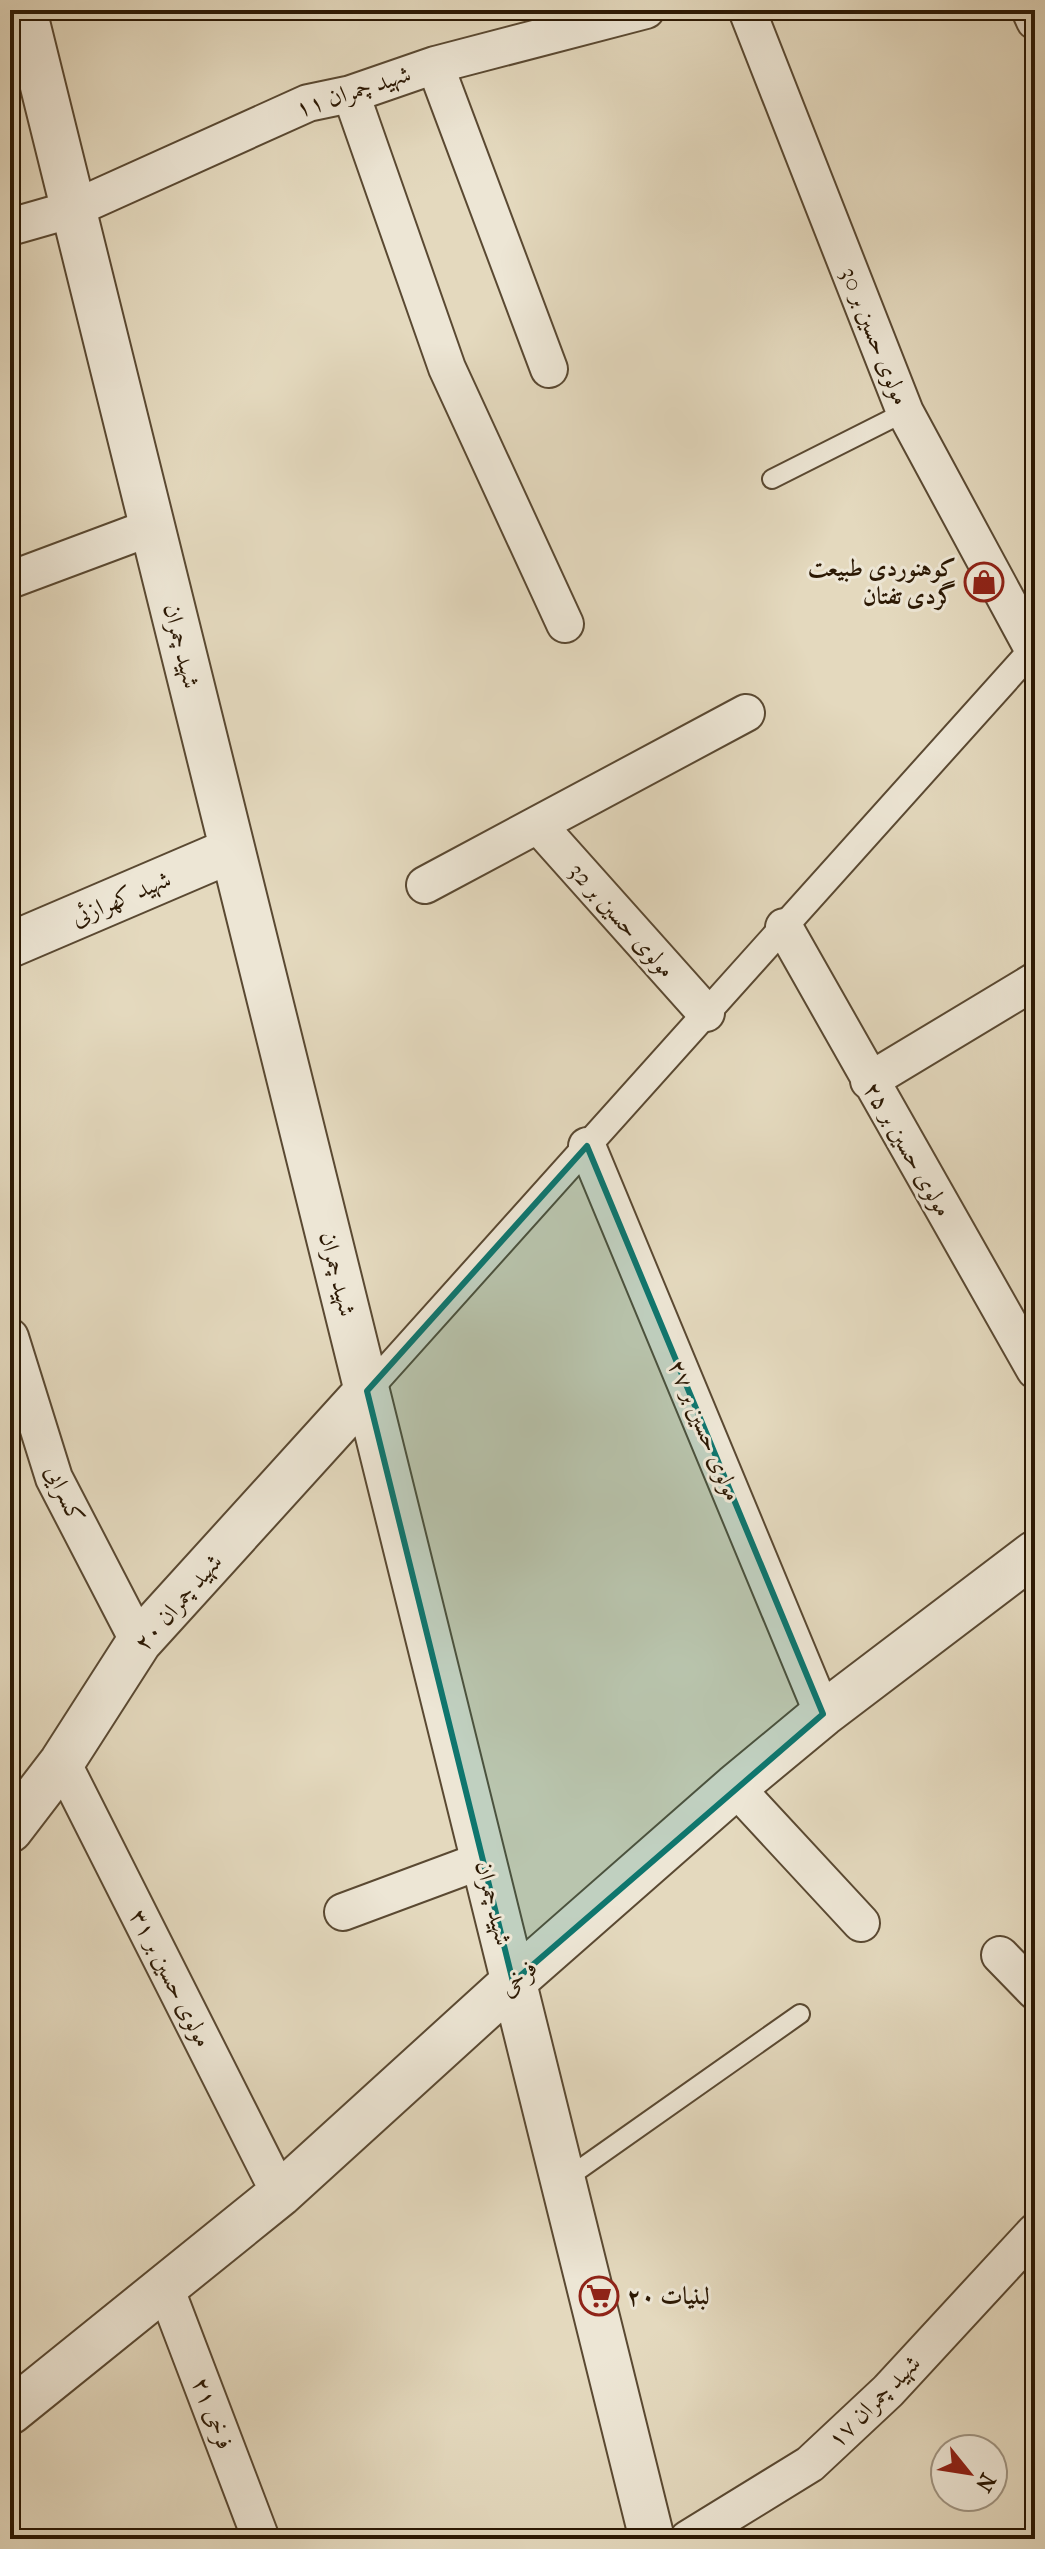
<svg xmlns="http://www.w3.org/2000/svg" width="1045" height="2549" font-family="'IM FELL French Canon',Amiri,serif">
	<rect width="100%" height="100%" fill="#e4d9be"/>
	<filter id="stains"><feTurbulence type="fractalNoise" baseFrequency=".0025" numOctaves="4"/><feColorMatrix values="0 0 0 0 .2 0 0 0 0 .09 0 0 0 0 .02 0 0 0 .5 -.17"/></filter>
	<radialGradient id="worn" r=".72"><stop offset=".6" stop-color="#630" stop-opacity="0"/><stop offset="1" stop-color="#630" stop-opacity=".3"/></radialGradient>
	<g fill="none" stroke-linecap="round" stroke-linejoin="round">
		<defs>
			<path id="service" d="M 772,479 L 905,412
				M 563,2181 L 800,2014"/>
			<path id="pedestrian" d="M 367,1391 L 1035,647"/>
			<path id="minor" d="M 747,10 L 905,412 L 1033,649
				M 1030,10 L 1035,21
				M 435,65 L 549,369
				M 351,94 L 447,368 L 565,624
				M 10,227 L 73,209 L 308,103 L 351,94 L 435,65 L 646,10
				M 10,580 L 152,527
				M 539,826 L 706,1013
				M 425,885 L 746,713
				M 784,927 L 1035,1370
				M 869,1081 L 1035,981
				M 587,1146 L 823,1714
				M 10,1337 L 54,1478 L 139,1642
				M 62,1762 L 280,2194
				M 735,1787 L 861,1923
				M 343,1912 L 483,1860
				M 1000,1955 L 1035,1991
				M 165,2287 L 261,2539
				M 688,2539 L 810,2464 L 888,2391 L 1035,2232"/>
			<path id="tertiary" d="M 24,10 L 652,2539
				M 10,945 L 232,850
				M 10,1830 L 62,1762 L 139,1642 L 367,1391
				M 10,2412 L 280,2194 L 513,1982 L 735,1787 L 823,1714 L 1035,1553"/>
		</defs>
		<use href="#service" stroke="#5a4932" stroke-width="22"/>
		<use href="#pedestrian" stroke="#5a4932" stroke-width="30"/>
		<use href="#minor" stroke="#5a4932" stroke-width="40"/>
		<use href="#tertiary" stroke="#5a4932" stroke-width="48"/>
		<use href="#service" stroke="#ede6d5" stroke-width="18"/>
		<use href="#pedestrian" stroke="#ede6d5" stroke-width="26"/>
		<use href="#minor" stroke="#ede6d5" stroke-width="36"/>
		<use href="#tertiary" stroke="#ede6d5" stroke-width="44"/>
	</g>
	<path fill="#0f766e" fill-opacity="0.2" stroke="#0f766e" stroke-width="6" stroke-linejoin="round" d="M 587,1146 L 823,1714 L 513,1982 L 367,1391 Z"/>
	<defs>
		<symbol id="shop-ring" viewBox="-11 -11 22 22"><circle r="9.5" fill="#ede6d5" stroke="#8f2418" stroke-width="1.5"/><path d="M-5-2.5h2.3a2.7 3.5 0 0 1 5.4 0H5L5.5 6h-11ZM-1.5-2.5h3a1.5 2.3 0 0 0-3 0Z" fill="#8f2418"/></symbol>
		<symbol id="supermarket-ring" viewBox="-11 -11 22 22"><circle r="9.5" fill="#ede6d5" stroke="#8f2418" stroke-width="1.5"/><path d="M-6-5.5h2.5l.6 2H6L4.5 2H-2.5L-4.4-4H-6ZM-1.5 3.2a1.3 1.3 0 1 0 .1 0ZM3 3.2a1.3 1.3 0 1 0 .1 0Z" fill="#8f2418"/></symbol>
	</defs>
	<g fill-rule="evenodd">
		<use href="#shop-ring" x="962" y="560" width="44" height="44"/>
		<use href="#supermarket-ring" x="577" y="2274" width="44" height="44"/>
	</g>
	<g text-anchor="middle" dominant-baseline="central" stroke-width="6" stroke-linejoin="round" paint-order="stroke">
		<g font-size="24" fill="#2c1904" stroke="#ede6d5">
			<text transform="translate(353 91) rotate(-18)">شهید چمران ۱۱</text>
			<text transform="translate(875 336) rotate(68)">مولوی حسین بر 30</text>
			<text transform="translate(182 646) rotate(76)">شهید چمران</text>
			<text transform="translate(121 898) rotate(-23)">شهید کهرازئی</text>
			<text transform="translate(622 920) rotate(48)">مولوی حسین بر 32</text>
			<text transform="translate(908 1149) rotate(60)">مولوی حسین بر ۲۵</text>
			<text transform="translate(338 1274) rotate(76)">شهید چمران</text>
			<text transform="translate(705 1430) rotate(67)">مولوی حسین بر ۲۷</text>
			<text transform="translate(65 1494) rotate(65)">کسرایی</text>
			<text transform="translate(178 1602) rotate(-49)">شهید چمران ۲۰</text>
			<text transform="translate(494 1903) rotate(76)">شهید چمران</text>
			<text transform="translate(171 1978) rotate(63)">مولوی حسین بر ۳۱</text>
			<text transform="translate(518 1978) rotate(-42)">فرخی</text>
			<text transform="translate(874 2401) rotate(-45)">شهید چمران ۱۷</text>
			<text transform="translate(213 2413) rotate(69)">فرخی ۲۱</text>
		</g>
		<g font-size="24" font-weight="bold" fill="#2c1904" stroke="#ede6d5" text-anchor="end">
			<text x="956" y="568">کوهنوردی طبیعت<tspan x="956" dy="28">گردی تفتان</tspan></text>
			<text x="627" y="2296" text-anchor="start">لبنیات ۲۰</text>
		</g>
	</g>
	<rect width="1045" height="2549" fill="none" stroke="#e4d9be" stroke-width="40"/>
	<rect x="12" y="12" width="1021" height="2525" fill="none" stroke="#2c1904" stroke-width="4"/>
	<rect x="20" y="20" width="1005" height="2509" fill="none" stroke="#2c1904" stroke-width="2"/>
	<g transform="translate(969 2473) rotate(120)"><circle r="38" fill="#ede6d5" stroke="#a09481" stroke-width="2"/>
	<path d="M0-6L14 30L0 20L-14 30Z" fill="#8f2418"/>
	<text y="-12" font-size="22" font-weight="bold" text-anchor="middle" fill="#2c1904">N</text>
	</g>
	<rect width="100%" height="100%" filter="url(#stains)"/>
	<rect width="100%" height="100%" fill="url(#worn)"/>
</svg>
